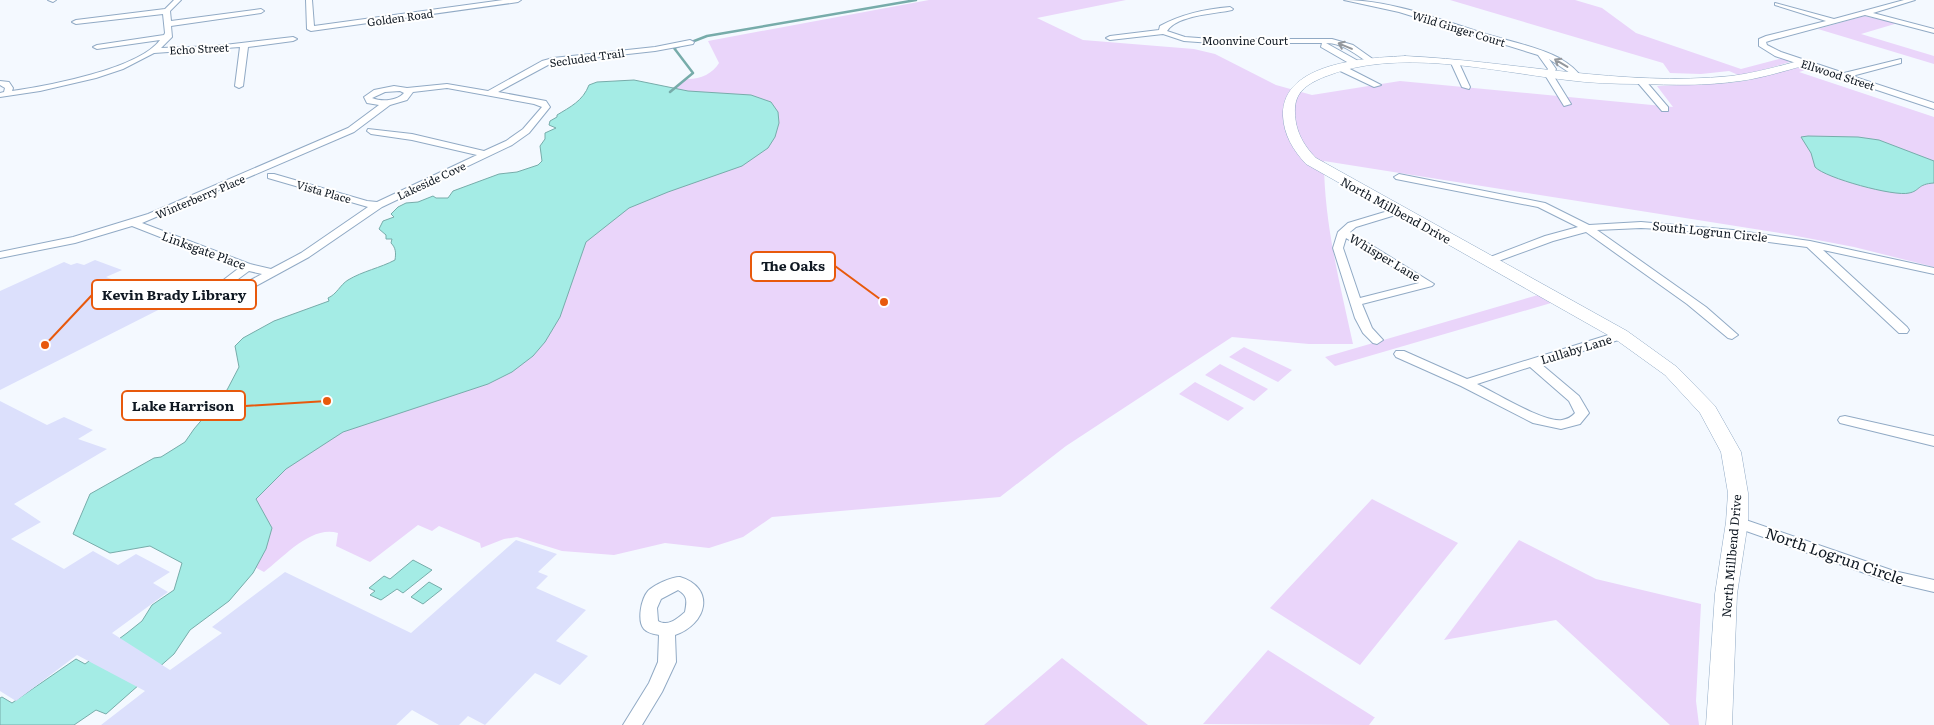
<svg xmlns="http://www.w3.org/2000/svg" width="1934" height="725" font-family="Literata,serif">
	<rect width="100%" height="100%" fill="#f4f9ff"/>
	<path fill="#ead5fa" d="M 929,0 L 1126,0 L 1037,18 L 1083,40 L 1194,49 L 1215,54 L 1276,85 L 1312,95 L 1400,81 L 1673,107 L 1657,86 L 1729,83 L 1750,80 L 1729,71 L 1701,74 L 1670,73 L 1663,63 L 1450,0 L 1575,0 L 1602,8 L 1636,33 L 1741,69 L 1783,58 L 1790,62 L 1752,73 C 1771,82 1791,63 1812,68 L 1799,72 L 1934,117 L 1934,267 L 1854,247 L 1786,234 L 1324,161 C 1324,223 1340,284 1353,344 L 1309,344 L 1232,337 L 1066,446 L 1000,497 L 772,517 L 743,537 L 709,548 L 665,543 L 614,555 L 562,551 L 517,537 L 504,539 L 481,548 L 480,543 L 439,526 L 432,531 L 418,525 L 370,562 L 336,546 L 338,533 C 311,525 284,557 264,572 L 216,547 L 211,500 L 571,175 L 686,79 C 698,80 713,74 719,63 L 708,41 Z
		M 1864,16 L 1898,23 L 1861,34 L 1934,56 L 1934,64 L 1818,29 Z
		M 1538,295 L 1551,303 L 1335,366 L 1325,357 Z
		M 1244,347 L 1292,370 L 1278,382 L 1229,357 Z
		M 1220,364 L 1268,389 L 1254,401 L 1205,375 Z
		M 1195,382 L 1244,408 L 1228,421 L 1179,394 Z
		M 1372,499 L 1458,543 L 1360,665 L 1270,608 Z
		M 1519,540 L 1596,579 L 1701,604 L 1696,701 L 1699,725 L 1670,725 L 1556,620 L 1444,640 Z
		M 1268,650 L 1374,717 L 1375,717 L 1369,725 L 1203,724 Z
		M 1062,658 L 1148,725 L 984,725 Z"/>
	<path fill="#a4ece5" stroke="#77acaa" d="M 634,80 L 688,91 L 751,95 L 771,102 L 778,112 L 779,123 L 775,137 L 768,148 L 742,166 L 668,192 L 629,208 L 586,242 L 560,317 L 545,342 L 533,356 L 512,372 L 488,384 L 343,432 L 286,469 L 256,499 L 272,528 L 266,549 L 253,573 L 229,601 L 190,630 L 174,654 L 106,714 L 96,710 L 74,725 L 0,725 L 0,698 L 2,697 L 12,703 L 76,659 L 85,664 L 127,633 L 142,621 L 152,605 L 174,590 L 182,563 L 150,546 L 110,553 L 73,534 L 90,494 L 154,458 L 161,457 L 185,442 L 194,429 L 211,409 L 217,397 L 227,390 L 239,367 L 235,346 L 243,338 L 274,321 L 329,301 L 328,298 C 337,294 340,285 348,280 C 363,271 380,268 395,260 C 396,253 396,248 391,243 L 392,239 L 386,239 L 386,235 L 379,229 L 383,221 L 394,217 L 391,214 L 398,207 L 406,203 L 418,202 L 433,196 L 436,198 L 448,198 L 453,191 L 499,174 L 517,172 L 538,165 L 542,161 L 540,146 L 545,139 L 545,133 L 556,128 L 549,125 L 550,121 L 557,117 L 557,115 C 570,107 583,101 589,85 L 597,82 Z
		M 1808,136 L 1858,137 L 1879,140 L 1934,161 L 1934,183 C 1917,184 1920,191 1909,193 C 1895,197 1825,178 1815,167 L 1811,153 L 1801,137 Z
		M 413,560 L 432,570 L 403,593 L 397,589 L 381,600 L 370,595 L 375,591 L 369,588 L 384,576 L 390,579 Z
		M 429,582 L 442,589 L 423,604 L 411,597 Z"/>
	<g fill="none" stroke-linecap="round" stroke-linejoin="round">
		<path stroke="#77acaa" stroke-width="2.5" d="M 689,43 L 707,36 L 916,0
			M 670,92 L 693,73 L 674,48 L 682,45"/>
	</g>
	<path fill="#dce0fc" d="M 95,260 L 122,270 L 106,277 L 172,303 L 0,390 L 0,291 L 64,262 L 71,265 L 77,263 L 84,265 Z
		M 0,401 L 47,425 L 64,417 L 93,430 L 78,439 L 107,449 L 14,504 L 41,522 L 11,539 L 64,569 L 93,551 L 118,565 L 136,554 L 170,572 L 153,583 L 168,592 L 112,633 L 170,670 L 222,633 L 212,627 L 285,572 L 411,633 L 516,540 L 557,554 L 538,572 L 548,576 L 536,588 L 586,610 L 556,641 L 588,656 L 560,685 L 535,673 L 485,725 L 468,716 L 459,725 L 439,725 L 412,710 L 396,725 L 101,725 L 145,691 L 77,655 L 16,701 L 0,691 Z"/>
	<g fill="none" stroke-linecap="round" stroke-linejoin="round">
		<defs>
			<path id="street" d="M 48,0 L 56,0 L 53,2 Z
				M 174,0 L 181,0 L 170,11 L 171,21 L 261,9 L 264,11 L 261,13 L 171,26 L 172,37 L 161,48 L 216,46 L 293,37 L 297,39 L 293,41 L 248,47 L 243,86 L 239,88 L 235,86 L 240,47 L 154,53 L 123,69 L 96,78 L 40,91 L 0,97 L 0,93 L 4,92 L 5,88 L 0,85 L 0,81 L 9,82 L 13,88 L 12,91 C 47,86 139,69 160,40 L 97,49 L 93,47 L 97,45 L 164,35 L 165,33 L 163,14 L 76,24 L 72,22 L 76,20 L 165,9 Z
				M 306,0 L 312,0 L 314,26 L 503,0 L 521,0 L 518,2 L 311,31 L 307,29 Z
				M 1344,0 C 1393,0 1443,21 1489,35 C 1512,42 1538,47 1559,58 C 1568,63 1576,69 1582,78 L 1575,80 L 1570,73 L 1549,59 L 1556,69 L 1553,75 L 1571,104 L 1564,106 L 1545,75 L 1548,69 L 1538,55 L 1399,12 Z
				M 1904,0 L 1915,0 L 1873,13 L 1934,29 L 1934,33 L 1865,15 L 1772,40 L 1766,42 L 1767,45 L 1781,52 L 1844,73 L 1901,59 L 1901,63 L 1852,76 L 1934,103 L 1934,109 L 1775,56 L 1759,46 L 1759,39 L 1766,36 L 1826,21 L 1775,5 L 1775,3 L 1834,19 Z
				M 1230,7 L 1233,9 L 1232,10 C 1215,14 1177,15 1167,31 L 1185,37 L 1212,39 L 1332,39 L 1353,45 L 1377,62 L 1370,64 C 1357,55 1343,43 1326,43 L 1360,62 L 1360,66 L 1354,66 L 1321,47 L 1322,43 L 1212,43 L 1184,41 L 1163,34 L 1110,40 L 1106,38 L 1110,36 L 1159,30 L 1160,26 C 1182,14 1205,9 1230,7 Z
				M 690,40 L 694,42 L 693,44 L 655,51 L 556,62 L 548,65 L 498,92 L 546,101 L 550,107 L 529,133 L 512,145 L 382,207 L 309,257 L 243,293 L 226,295 L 217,292 L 213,288 L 239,268 L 132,226 L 75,243 L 0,258 L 0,252 L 73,237 L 148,214 L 348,128 L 379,105 L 367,103 L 364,97 L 374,90 L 394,86 L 407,88 L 447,84 L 488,91 L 542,61 L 553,58 L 655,47 ZM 447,88 L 534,104 L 542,107 L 523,129 L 506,141 L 484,151 L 412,134 L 368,129 L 367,131 L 371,134 L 412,140 L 477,155 L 377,202 L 367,201 L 274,174 L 268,174 L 268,178 L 368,207 L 301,253 L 271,269 L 250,264 L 142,223 L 354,132 L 390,105 L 407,100 L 413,92 ZM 400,91 L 404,93 C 397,101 382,102 372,98 L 385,92 ZM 249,271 L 262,274 L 236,288 L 226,288 Z
				M 1452,61 L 1459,63 L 1470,87 L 1469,89 L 1462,87 L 1451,63 Z
				M 1336,65 L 1342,65 L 1381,85 L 1374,87 L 1336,69 Z
				M 1638,79 L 1644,79 L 1668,107 L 1668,111 L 1662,111 L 1638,83 Z
				M 1399,174 L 1545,203 L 1589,225 L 1641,222 L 1733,230 L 1810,241 L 1934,268 L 1934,274 L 1823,250 L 1907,327 L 1909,330 L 1907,333 L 1899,333 L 1807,247 L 1678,230 L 1641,228 L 1597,230 L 1706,307 L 1738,335 L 1732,339 L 1728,338 L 1687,304 L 1586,232 L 1553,241 L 1493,263 L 1485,263 L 1484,261 L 1485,259 L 1545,236 L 1578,227 L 1538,207 L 1396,179 L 1394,177 Z
				M 1398,208 L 1402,209 L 1402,213 L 1356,227 L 1350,232 L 1434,284 L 1432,286 L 1362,304 L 1372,328 L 1383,340 L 1377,344 L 1373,343 L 1363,333 L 1355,318 L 1333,248 L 1338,232 L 1348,223 ZM 1346,238 L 1419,283 L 1360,298 L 1343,248 Z
				M 1621,331 L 1627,335 L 1625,338 L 1541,364 L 1579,396 L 1589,413 L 1580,424 L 1561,429 L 1533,423 L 1461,386 L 1396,357 L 1394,354 L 1396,351 L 1404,351 L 1467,379 ZM 1530,367 L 1569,401 L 1575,413 C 1571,417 1568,419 1562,420 C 1544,423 1496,393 1477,384 Z
				M 1845,416 L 1934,436 L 1934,446 L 1840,423 L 1838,420 L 1840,417 Z
				M 1737,517 L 1894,571 L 1934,580 L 1934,592 L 1887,581 L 1732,526 L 1729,522 L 1732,518 Z
				M 680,577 C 716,588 707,624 675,635 L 676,662 L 662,692 L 642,725 L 623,725 L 649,683 L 658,662 L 659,635 C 654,634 648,633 644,629 C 637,621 641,599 648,591 C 654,585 671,577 680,577 ZM 678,590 C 688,596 687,601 685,612 C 677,619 668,627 658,621 L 657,608 L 661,599 Z"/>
			<path id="secondary" d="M 1405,56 C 1514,61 1622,87 1731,76 C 1756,73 1779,66 1802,60 L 1807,63 L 1806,65 C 1784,71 1762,78 1740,81 C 1706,86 1672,85 1638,84 C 1614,84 1590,83 1567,80 C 1491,71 1397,47 1324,77 C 1310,83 1296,90 1295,108 C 1294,128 1302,144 1316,158 L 1627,331 L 1677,367 L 1715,406 L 1741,452 L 1748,493 L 1748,522 L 1737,594 L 1732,725 L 1706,725 L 1715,594 L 1726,522 L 1728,493 L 1721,452 L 1700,413 L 1665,375 L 1615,339 L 1306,164 C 1293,150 1284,135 1283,116 C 1281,62 1367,58 1405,56 Z"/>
		</defs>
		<use href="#street" stroke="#91aac5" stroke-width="2"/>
		<use href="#secondary" stroke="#91aac5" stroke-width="1"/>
		<use href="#street" fill="#fff" fill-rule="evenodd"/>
		<use href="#secondary" fill="#fff" fill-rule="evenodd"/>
	</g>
	<defs><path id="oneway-shaft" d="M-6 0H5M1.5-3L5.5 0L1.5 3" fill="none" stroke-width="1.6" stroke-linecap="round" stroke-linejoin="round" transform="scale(1.25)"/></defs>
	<g stroke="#93979c">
		<use href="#oneway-shaft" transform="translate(1345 46) rotate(-157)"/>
		<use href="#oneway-shaft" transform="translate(1561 63) rotate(-149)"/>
	</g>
	<g text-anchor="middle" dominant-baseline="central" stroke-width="4" stroke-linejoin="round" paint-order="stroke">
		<g font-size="11" fill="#0f1822" stroke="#fff">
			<text transform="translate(400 17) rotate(-8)">Golden Road</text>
			<text transform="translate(1459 28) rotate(17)">Wild Ginger Court</text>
			<text x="1245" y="40">Moonvine Court</text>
			<text transform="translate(199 48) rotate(-3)">Echo Street</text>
			<text transform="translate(587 57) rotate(-8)">Secluded Trail</text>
			<text transform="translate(1838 74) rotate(18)">Ellwood Street</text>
			<text transform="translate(431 180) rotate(-25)">Lakeside Cove</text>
			<text transform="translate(324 191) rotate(16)">Vista Place</text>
			<text transform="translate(200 196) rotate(-23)">Winterberry Place</text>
		</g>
		<g font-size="12" fill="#0f1822" stroke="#fff">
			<text transform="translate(1396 210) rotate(29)">North Millbend Drive</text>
			<text transform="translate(1710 231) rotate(6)">South Logrun Circle</text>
			<text transform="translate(204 250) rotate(20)">Linksgate Place</text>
			<text transform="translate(1385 257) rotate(31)">Whisper Lane</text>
			<text transform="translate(1576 349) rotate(-17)">Lullaby Lane</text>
			<text transform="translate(1731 556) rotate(-85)">North Millbend Drive</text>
		</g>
		<g font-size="15" fill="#0f1822" stroke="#fff">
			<text transform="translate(1835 555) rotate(19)">North Logrun Circle</text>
		</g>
	</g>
	<path fill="none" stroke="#e8590c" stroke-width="2" d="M884 302L835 266M45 345L92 295M327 401L245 406"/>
	<g fill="#e8590c" stroke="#fff" stroke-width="2">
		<circle cx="884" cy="302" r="5"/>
		<circle cx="45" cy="345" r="5"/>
		<circle cx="327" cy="401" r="5"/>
	</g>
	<g fill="#fff" stroke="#e8590c" stroke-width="2">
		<rect x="751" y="252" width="84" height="29" rx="5"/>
		<rect x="92" y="280" width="164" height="29" rx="5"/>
		<rect x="122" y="391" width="123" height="29" rx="5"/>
	</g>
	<g font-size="14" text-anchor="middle" font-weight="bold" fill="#0f1822">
		<text x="793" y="271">The Oaks</text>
		<text x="174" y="300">Kevin Brady Library</text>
		<text x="183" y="411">Lake Harrison</text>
	</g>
</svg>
